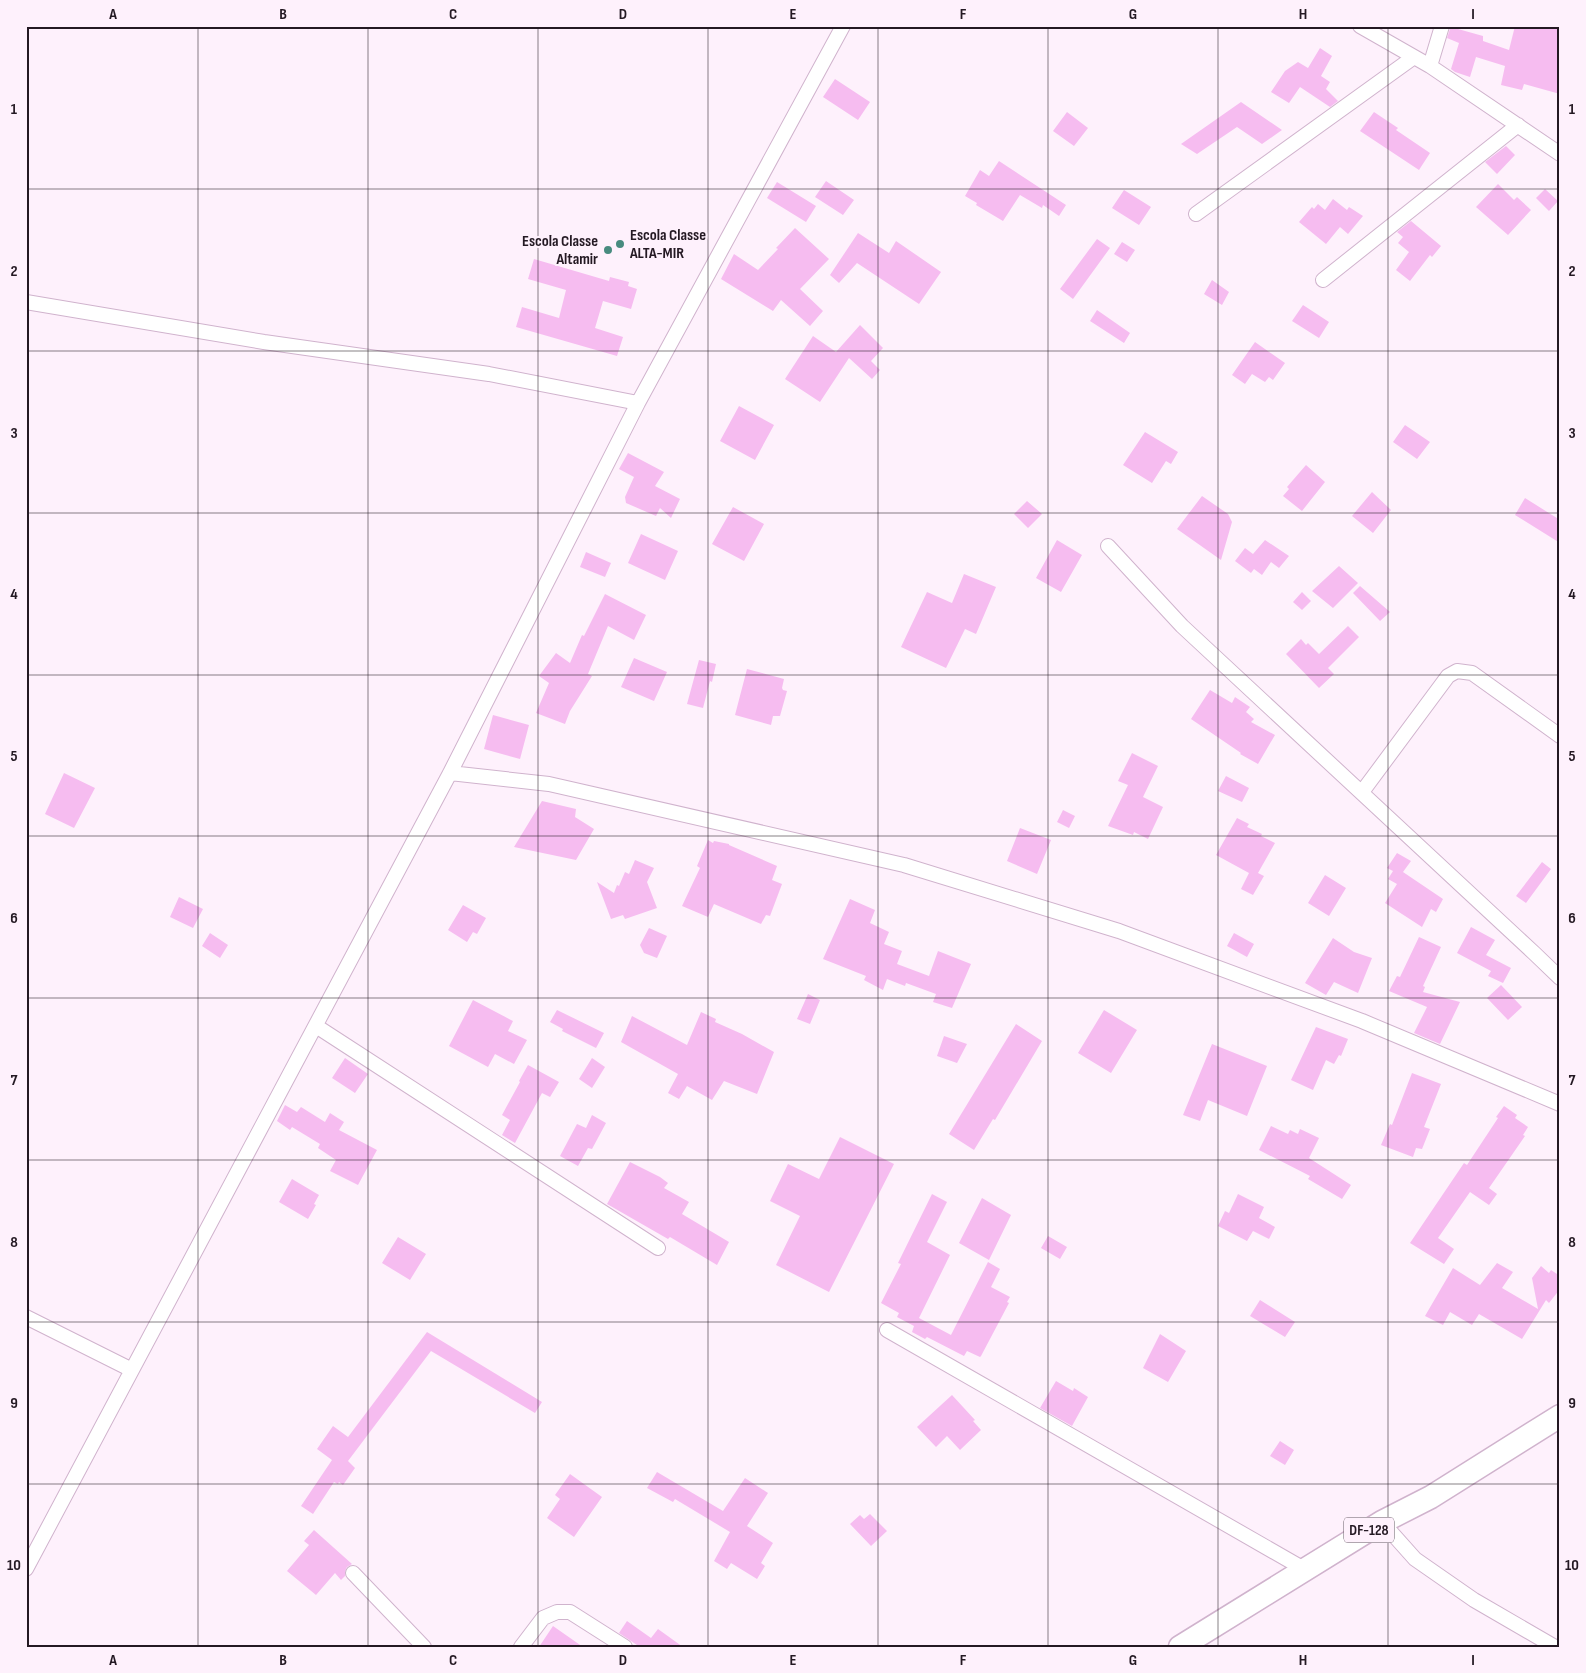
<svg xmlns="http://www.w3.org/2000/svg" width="1586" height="1673" font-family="'Sofia Sans Condensed',sans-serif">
	<rect width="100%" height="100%" fill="#fef1fc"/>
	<path fill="#f6bcf0" d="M 1451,26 L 1460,26 L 1458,29 L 1483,36 L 1483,41 L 1509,50 L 1515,26 L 1560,26 L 1560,94 L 1524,84 L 1522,90 L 1501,85 L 1505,66 L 1476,57 L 1470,77 L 1455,72 L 1451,69 L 1459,43 L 1447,38 Z
		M 1320,48 L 1332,56 L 1321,76 L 1330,82 L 1326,89 L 1338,101 L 1330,107 L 1300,87 L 1289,103 L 1271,92 L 1285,71 L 1298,62 L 1308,68 Z
		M 835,79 L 870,102 L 858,120 L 823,97 Z
		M 1241,102 L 1282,130 L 1262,144 L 1237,127 L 1197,154 L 1181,144 Z
		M 1067,112 L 1088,128 L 1074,146 L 1053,131 Z
		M 1374,112 L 1398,128 L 1396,130 L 1430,153 L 1419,170 L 1360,131 Z
		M 1506,146 L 1515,155 L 1497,174 L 1485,162 Z
		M 999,161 L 1066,205 L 1059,216 L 1043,205 L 1042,208 L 1020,195 L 1003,221 L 976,205 L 977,203 L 965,196 L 980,170 L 989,176 Z
		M 826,181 L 854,200 L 843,215 L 815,197 Z
		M 777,182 L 816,206 L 806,222 L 767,198 Z
		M 1498,184 L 1514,200 L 1517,197 L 1531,210 L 1508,235 L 1476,207 Z
		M 1545,189 L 1558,201 L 1549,211 L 1536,198 Z
		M 1124,190 L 1151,207 L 1139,225 L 1112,208 Z
		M 1333,199 L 1347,210 L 1349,207 L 1363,216 L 1348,234 L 1340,227 L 1326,244 L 1299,222 L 1312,207 L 1314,209 L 1318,204 L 1325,210 Z
		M 1411,221 L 1441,246 L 1432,257 L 1430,255 L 1410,281 L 1396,270 L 1409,252 L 1398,243 L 1403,237 L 1397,232 Z
		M 795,228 L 829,259 L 800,289 L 823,311 L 810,326 L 781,300 L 773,311 L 721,279 L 734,254 L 758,270 L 778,249 L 776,248 Z
		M 858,233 L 889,253 L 896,241 L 941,272 L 919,304 L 857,263 L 839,283 L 830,275 Z
		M 1097,239 L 1110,248 L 1073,299 L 1060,289 Z
		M 1122,242 L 1135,250 L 1127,262 L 1114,254 Z
		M 534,259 L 609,281 L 610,277 L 629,282 L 628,286 L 637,289 L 631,309 L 603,301 L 595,328 L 623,337 L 617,356 L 516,327 L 522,307 L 559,318 L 566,290 L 528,279 Z
		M 1212,280 L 1229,292 L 1222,305 L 1204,294 Z
		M 1303,305 L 1329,322 L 1319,338 L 1292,321 Z
		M 1097,310 L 1130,333 L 1124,343 L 1090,321 Z
		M 860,325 L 883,348 L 871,361 L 880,370 L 872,379 L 849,358 L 820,402 L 785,379 L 813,336 L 836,352 Z
		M 1255,342 L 1285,363 L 1273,380 L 1269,377 L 1265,382 L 1252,374 L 1245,384 L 1232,375 Z
		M 739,406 L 774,425 L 755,460 L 720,441 Z
		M 1405,425 L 1430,442 L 1417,459 L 1393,442 Z
		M 1145,432 L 1178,452 L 1171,464 L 1166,461 L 1152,483 L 1123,465 Z
		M 628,453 L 664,472 L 655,486 L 680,499 L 671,518 L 660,508 L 656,516 L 626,503 L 625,497 L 634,477 L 619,469 Z
		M 1306,465 L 1325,482 L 1302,511 L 1283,496 L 1289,489 L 1287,487 Z
		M 1372,492 L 1391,510 L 1373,533 L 1352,516 Z
		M 1202,496 L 1228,514 L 1232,522 L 1221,560 L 1177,529 Z
		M 1525,498 L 1560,520 L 1560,543 L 1515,515 Z
		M 1027,501 L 1042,514 L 1028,528 L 1014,514 Z
		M 733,507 L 764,524 L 744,561 L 712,544 Z
		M 641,534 L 678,551 L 665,580 L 628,563 Z
		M 1057,540 L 1082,555 L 1061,592 L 1036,578 Z
		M 1265,540 L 1289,556 L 1279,568 L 1271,562 L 1262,575 L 1254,569 L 1251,573 L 1235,561 L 1245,548 L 1253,554 Z
		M 586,552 L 611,563 L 605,577 L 580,567 Z
		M 1339,566 L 1358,583 L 1333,608 L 1312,591 Z
		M 964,574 L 996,587 L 976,634 L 965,629 L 946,668 L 901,647 L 927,592 L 952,603 Z
		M 1360,586 L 1390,612 L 1380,621 L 1353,593 Z
		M 1302,592 L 1311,601 L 1302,610 L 1293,602 Z
		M 605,594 L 646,615 L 634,640 L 608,626 L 588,674 L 592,676 L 570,711 L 565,724 L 536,713 L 549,683 L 539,676 L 556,653 L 570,663 L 582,635 L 584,636 Z
		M 1348,626 L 1359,637 L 1328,668 L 1334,674 L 1319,688 L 1286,654 L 1301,639 L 1306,645 L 1308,643 L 1319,654 Z
		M 634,658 L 667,672 L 654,701 L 621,687 Z
		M 699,660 L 716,664 L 712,682 L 710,681 L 703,708 L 687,704 Z
		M 747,669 L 784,679 L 782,688 L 783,690 L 787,691 L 780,716 L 773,716 L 771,725 L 735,715 Z
		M 1210,690 L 1232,703 L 1235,697 L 1250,707 L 1246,712 L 1254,719 L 1251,722 L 1275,735 L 1258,764 L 1240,754 L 1241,753 L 1191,719 Z
		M 493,715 L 529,725 L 520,759 L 484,749 Z
		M 1132,753 L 1158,766 L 1143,797 L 1163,807 L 1148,839 L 1134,832 L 1133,835 L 1108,826 L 1128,785 L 1118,781 Z
		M 64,773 L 95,788 L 74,828 L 45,814 Z
		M 1226,776 L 1249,788 L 1242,802 L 1218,791 Z
		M 542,801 L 576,809 L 575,817 L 594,829 L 576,860 L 514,847 Z
		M 1063,810 L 1075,816 L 1069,828 L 1057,822 Z
		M 1237,818 L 1249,824 L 1247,827 L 1262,834 L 1261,836 L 1275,843 L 1258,873 L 1264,876 L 1253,895 L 1241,889 L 1249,873 L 1216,855 Z
		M 1020,828 L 1051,840 L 1037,874 L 1007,861 Z
		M 708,840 L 713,843 L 714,841 L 729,844 L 729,845 L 777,866 L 772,880 L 782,884 L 770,916 L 766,915 L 761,924 L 714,904 L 708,917 L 682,906 L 700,868 L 697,866 Z
		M 1397,853 L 1411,861 L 1403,872 L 1443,899 L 1436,912 L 1431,909 L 1422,927 L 1385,903 L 1397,884 L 1388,879 L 1393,871 L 1387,868 Z
		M 635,860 L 654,868 L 647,882 L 657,908 L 625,919 L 623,915 L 611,919 L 597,882 L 614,893 L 617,885 L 619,886 L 625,872 L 629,874 Z
		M 1542,862 L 1551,869 L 1526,903 L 1516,896 Z
		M 1325,875 L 1346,888 L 1329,916 L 1308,903 Z
		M 179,897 L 203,909 L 193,928 L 170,917 Z
		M 850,899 L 875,910 L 870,923 L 889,932 L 884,944 L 902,951 L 897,964 L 929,976 L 938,951 L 971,964 L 952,1008 L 933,1002 L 936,994 L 906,983 L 905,986 L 887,979 L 883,990 L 864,980 L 866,976 L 823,959 Z
		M 463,905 L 486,918 L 477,934 L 473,932 L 467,942 L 448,930 Z
		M 1471,927 L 1495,940 L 1486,955 L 1511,968 L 1503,983 L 1488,976 L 1491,971 L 1457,953 Z
		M 649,928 L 667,936 L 657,958 L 644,953 L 640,945 Z
		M 210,933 L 228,945 L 220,958 L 202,946 Z
		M 1234,933 L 1254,944 L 1247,957 L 1227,946 Z
		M 1419,937 L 1441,947 L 1423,986 L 1425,987 L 1423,992 L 1460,1002 L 1440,1044 L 1414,1033 L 1427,1007 L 1389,991 L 1397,976 L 1400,977 Z
		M 1333,938 L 1354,952 L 1372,958 L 1358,993 L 1334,982 L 1326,995 L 1305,983 Z
		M 1501,985 L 1522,1007 L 1508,1020 L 1487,998 Z
		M 808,994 L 820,1000 L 810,1024 L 797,1019 Z
		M 473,1000 L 513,1021 L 508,1031 L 527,1040 L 514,1064 L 495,1054 L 488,1067 L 449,1046 Z
		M 557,1010 L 604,1033 L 596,1048 L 562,1031 L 563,1029 L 550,1022 Z
		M 1104,1010 L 1137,1030 L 1111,1073 L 1078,1053 Z
		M 701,1012 L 716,1019 L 715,1022 L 742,1034 L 774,1052 L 757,1094 L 724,1081 L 712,1100 L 687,1086 L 679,1099 L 668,1093 L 678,1074 L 621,1042 L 632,1016 L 687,1045 Z
		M 1016,1024 L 1042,1041 L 995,1120 L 993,1119 L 974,1150 L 949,1134 Z
		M 1316,1027 L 1348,1039 L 1341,1056 L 1339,1055 L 1334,1064 L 1326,1060 L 1313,1090 L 1291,1080 Z
		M 944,1036 L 967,1044 L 957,1063 L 937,1056 Z
		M 1212,1044 L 1267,1066 L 1247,1116 L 1208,1100 L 1200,1121 L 1183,1115 Z
		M 345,1058 L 368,1074 L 355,1093 L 332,1078 Z
		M 592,1058 L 605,1067 L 592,1088 L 579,1079 Z
		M 528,1065 L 559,1082 L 550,1097 L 542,1093 L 515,1143 L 502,1135 L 510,1120 L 502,1115 L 520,1082 L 519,1081 Z
		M 1412,1073 L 1441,1084 L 1424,1127 L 1430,1129 L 1422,1149 L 1416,1148 L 1413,1157 L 1381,1145 L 1390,1124 L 1392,1125 Z
		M 285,1105 L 297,1112 L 301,1107 L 325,1122 L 330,1113 L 344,1122 L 339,1130 L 377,1150 L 358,1185 L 330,1171 L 336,1160 L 318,1148 L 320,1144 L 292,1127 L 290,1130 L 277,1121 Z
		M 1504,1106 L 1517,1115 L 1515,1118 L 1528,1127 L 1523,1135 L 1525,1136 L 1489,1188 L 1497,1194 L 1489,1205 L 1470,1192 L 1438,1238 L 1454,1249 L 1444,1264 L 1410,1243 L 1464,1163 L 1467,1165 L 1498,1118 L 1496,1117 Z
		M 592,1115 L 606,1123 L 592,1149 L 588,1148 L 578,1166 L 560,1156 L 577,1124 L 586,1128 Z
		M 1271,1126 L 1288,1134 L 1290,1130 L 1298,1134 L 1300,1129 L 1319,1138 L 1309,1158 L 1351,1185 L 1342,1199 L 1308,1179 L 1310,1176 L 1259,1150 Z
		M 840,1137 L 894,1164 L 829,1292 L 776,1265 L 800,1216 L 770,1201 L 788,1164 L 819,1179 Z
		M 630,1162 L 660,1177 L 668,1183 L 664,1188 L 689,1202 L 682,1214 L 729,1242 L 717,1265 L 670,1237 L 668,1239 L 607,1204 Z
		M 292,1179 L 319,1195 L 314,1204 L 316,1205 L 308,1219 L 279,1202 Z
		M 932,1194 L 947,1202 L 927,1242 L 950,1255 L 919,1318 L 951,1335 L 988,1262 L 1000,1269 L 991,1287 L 1010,1297 L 1007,1302 L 1009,1303 L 981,1356 L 980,1357 L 967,1351 L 964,1356 L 927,1337 L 925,1339 L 912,1332 L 914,1326 L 897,1317 L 899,1313 L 881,1303 L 901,1264 L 898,1263 Z
		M 1238,1194 L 1264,1207 L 1259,1218 L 1275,1227 L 1269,1239 L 1253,1231 L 1247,1241 L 1218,1226 L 1225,1211 L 1229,1213 Z
		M 982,1198 L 1011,1215 L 989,1260 L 959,1243 Z
		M 1048,1236 L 1067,1247 L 1060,1259 L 1041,1248 Z
		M 398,1237 L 426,1254 L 410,1280 L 382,1263 Z
		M 1497,1263 L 1513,1272 L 1502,1288 L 1538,1309 L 1532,1278 L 1541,1266 L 1549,1273 L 1551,1270 L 1560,1276 L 1560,1289 L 1549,1303 L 1546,1300 L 1522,1339 L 1479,1314 L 1472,1325 L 1450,1312 L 1443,1325 L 1425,1316 L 1453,1268 L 1480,1285 Z
		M 1260,1300 L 1295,1322 L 1285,1337 L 1250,1316 Z
		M 427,1332 L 542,1402 L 535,1413 L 431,1351 L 348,1461 L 355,1468 L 343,1485 L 339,1482 L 338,1484 L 334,1482 L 313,1514 L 301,1506 L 332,1460 L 317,1449 L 333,1426 L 348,1437 Z
		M 1160,1334 L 1186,1351 L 1168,1382 L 1143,1368 Z
		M 1056,1381 L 1073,1391 L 1074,1388 L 1088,1397 L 1072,1426 L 1040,1408 Z
		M 952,1395 L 975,1420 L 973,1421 L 981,1430 L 960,1450 L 947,1436 L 936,1447 L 917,1427 Z
		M 1280,1441 L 1294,1450 L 1285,1465 L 1270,1456 Z
		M 657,1472 L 723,1511 L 745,1478 L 768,1493 L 747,1526 L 773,1543 L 761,1563 L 765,1566 L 757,1579 L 731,1563 L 727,1569 L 714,1561 L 730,1532 L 675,1499 L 673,1502 L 647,1488 Z
		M 570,1474 L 602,1497 L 574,1537 L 547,1518 L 560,1499 L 555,1495 Z
		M 870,1514 L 887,1531 L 871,1546 L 850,1524 L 860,1515 L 864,1519 Z
		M 314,1530 L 352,1564 L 347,1567 L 345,1571 L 345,1576 L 341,1580 L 335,1573 L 316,1595 L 287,1571 L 309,1545 L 304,1541 Z
		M 627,1621 L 651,1638 L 658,1629 L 683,1647 L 640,1647 L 619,1633 Z
		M 553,1626 L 583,1647 L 539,1647 Z"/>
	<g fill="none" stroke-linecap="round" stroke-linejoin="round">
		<defs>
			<path id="street" d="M 1360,26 L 1430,66 L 1560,154
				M 1430,66 L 1442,26
				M 1196,214 L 1414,57
				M 1323,280 L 1518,125
				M 26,302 L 264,342 L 489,374 L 638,403
				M 1108,546 L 1182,626 L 1534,953 L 1560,978
				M 450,773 L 549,784 L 904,865 L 1119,931 L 1362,1021 L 1560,1104
				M 1362,792 L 1448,676 L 1457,671 L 1472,673 L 1560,736
				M 316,1026 L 658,1248
				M 26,1317 L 132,1370
				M 887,1330 L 1304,1569
				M 1382,1522 L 1415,1559 L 1474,1600 L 1555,1647
				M 26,1569 L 450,773 L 638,403 L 843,26
				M 353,1573 L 424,1647
				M 521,1647 L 543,1618 L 557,1612 L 570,1612 L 625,1647"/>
			<path id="primary" d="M 1180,1647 L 1382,1522 L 1431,1497 L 1560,1416"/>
		</defs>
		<use href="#street" stroke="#d0b3cd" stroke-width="16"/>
		<use href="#primary" stroke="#d0b3cd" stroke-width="25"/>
		<use href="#street" stroke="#fff" stroke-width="14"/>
		<use href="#primary" stroke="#fff" stroke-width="22"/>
	</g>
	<path fill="none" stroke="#241923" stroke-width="1" stroke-opacity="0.55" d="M 198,26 L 198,1647M 368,26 L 368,1647M 538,26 L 538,1647M 708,26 L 708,1647M 878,26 L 878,1647M 1048,26 L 1048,1647M 1218,26 L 1218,1647M 1388,26 L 1388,1647M 26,189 L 1560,189M 26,351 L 1560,351M 26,513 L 1560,513M 26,675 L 1560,675M 26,836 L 1560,836M 26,998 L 1560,998M 26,1160 L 1560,1160M 26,1322 L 1560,1322M 26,1484 L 1560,1484"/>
	<g fill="#488b7f" stroke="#fef1fc" stroke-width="2">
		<circle cx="620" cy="244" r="5"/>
		<circle cx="608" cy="250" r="5"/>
	</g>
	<g text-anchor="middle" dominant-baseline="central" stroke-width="4" stroke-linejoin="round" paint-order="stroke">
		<rect fill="#fef1fc" stroke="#655a64" stroke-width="1" x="1344" y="1517.5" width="50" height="25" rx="4"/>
		<g font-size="15" font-weight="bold" fill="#241923">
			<text x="1369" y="1530">DF-128</text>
		</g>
		<g font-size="16" font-weight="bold" fill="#241923" stroke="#fef1fc" text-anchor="start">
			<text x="630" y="235">Escola Classe<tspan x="630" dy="18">ALTA-MIR</tspan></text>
			<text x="598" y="241" text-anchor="end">Escola Classe<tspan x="598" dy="18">Altamir</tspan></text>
		</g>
	</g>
	<rect width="1586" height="1673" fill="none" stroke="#fef1fc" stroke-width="55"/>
	<rect x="28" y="28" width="1530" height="1618" fill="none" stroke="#241923" stroke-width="2"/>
	<g font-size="16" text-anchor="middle" font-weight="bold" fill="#241923">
		<text x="113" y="19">A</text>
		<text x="283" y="19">B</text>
		<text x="453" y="19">C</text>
		<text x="623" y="19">D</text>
		<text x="793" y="19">E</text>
		<text x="963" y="19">F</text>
		<text x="1133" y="19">G</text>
		<text x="1303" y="19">H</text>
		<text x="1473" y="19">I</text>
		<text x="14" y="114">1</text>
		<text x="1572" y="114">1</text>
		<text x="14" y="276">2</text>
		<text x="1572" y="276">2</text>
		<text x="14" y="438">3</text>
		<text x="1572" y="438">3</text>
		<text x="14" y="599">4</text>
		<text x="1572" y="599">4</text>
		<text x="14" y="761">5</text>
		<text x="1572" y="761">5</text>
		<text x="14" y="923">6</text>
		<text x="1572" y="923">6</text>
		<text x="14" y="1085">7</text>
		<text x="1572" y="1085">7</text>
		<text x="14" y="1247">8</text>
		<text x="1572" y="1247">8</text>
		<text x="14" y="1408">9</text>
		<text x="1572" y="1408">9</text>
		<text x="14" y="1570">10</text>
		<text x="1572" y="1570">10</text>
		<text x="113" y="1665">A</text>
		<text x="283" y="1665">B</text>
		<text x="453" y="1665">C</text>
		<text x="623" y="1665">D</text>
		<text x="793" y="1665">E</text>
		<text x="963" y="1665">F</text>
		<text x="1133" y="1665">G</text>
		<text x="1303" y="1665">H</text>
		<text x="1473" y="1665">I</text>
	</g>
</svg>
